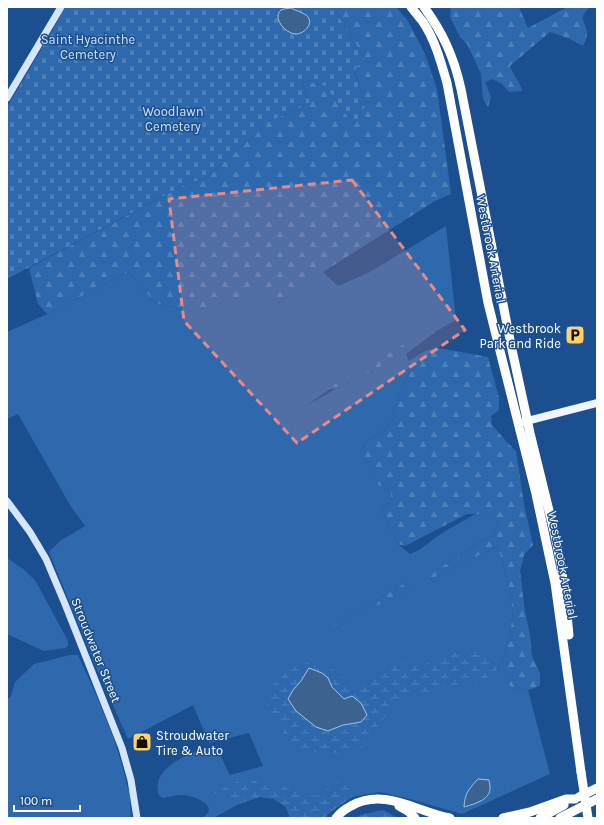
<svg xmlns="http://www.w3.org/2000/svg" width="604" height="825" font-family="Karla,sans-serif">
	<defs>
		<pattern id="forest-firs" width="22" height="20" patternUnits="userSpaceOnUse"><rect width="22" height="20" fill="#2e69ad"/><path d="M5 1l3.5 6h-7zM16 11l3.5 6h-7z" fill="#4d80b9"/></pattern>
		<pattern id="wetland-marsh" width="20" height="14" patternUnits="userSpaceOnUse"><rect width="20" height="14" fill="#2e69ad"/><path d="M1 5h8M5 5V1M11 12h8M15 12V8" fill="none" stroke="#4d80b9"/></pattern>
		<pattern id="cemetery-stones" width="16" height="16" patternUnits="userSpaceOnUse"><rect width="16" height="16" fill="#2e69ad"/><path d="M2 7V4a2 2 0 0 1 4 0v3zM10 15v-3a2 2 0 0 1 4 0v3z" fill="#4d80b9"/></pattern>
	</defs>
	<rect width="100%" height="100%" fill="#1b4f8f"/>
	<path fill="#2e69ad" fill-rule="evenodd" d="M 446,226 L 456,320 L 435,332 L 432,328 L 336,384 L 330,389 L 304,407 L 336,389 L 406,354 L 409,361 L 410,371 L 400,394 L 395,409 L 392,422 L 382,432 L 366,441 L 362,450 L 379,486 L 385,486 L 391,494 L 390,502 L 381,509 L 398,544 L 410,554 L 419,550 L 442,533 L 475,514 L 486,514 L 495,519 L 497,526 L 495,533 L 444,565 L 429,580 L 498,546 L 509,586 L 513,611 L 510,635 L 503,658 L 498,669 L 512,689 L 528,690 L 550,774 L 462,814 L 410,799 L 380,792 L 352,797 L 329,813 L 325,818 L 290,818 L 286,807 L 274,799 L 260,797 L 239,804 L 213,818 L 202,818 C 222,806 193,795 182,795 C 176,795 169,797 163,798 C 159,796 158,795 158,791 C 156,783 160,775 166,769 C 174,761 206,742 217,750 C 220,753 227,770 230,775 L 263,766 L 249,733 L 209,743 L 193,705 L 128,739 L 98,672 L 49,552 L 60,541 L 85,526 L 70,505 L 18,414 L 7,419 L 7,332 L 47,314 L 129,272 L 155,303 L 188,311 L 206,308 L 257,291 L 276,305 L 323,272 L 338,286 L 368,273 ZM 405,583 L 413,588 L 335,625 Z
		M 7,558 L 23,569 L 35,580 L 68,641 L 68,646 L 65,648 L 44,651 L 7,634 Z
		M 70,655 L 78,655 L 97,697 L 114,739 L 121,762 L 130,796 L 131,818 L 7,818 L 7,700 L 11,696 L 15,682 L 34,664 Z"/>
	<path fill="url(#forest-firs)" d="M 333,7 L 396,7 L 408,21 L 425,54 L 437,89 L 451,194 L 435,201 L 323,272 L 276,305 L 257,291 L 206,308 L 188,311 L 155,303 L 129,272 L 47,314 L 38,304 L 29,268 L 186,184 L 206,178 L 270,121 L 310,103 L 302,79 L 325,86 L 354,124 L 366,105 L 354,70 L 364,58 Z
		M 451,7 L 519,7 L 528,28 L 567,7 L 590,7 C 577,19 585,19 587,33 C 587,38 585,42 583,46 C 572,39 562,36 550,32 L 510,66 C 513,75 520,81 522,91 L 509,92 L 502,84 L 493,79 L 485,82 L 491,97 L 488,107 L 483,99 L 481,74 L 467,44 L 460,37 L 450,17 Z
		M 432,328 L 435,332 L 406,354 L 336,389 L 330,389 L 335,384 Z
		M 439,348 L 488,357 L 499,398 L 499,410 L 491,416 L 492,425 L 506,441 L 516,451 L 524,504 L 533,545 L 524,555 L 520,571 L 525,611 L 530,635 L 532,656 L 540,673 L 540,686 L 528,690 L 512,689 L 498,669 L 503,658 L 510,635 L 513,611 L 509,586 L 498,546 L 429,580 L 434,572 L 444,565 L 495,533 L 497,526 L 494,519 L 486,514 L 467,514 L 405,546 L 398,544 L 381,509 L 390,502 L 391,494 L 385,486 L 379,486 L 362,451 L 366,441 L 382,432 L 392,422 L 395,409 L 400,394 L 410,371 L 409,361 L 427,350 Z
		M 405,583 L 414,588 L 330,628 Z"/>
	<path fill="url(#wetland-marsh)" fill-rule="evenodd" d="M 475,649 L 498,669 L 484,680 L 465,682 L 439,690 L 396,699 L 384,718 L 361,750 L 340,754 L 299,751 L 281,730 L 267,709 L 272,685 L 291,668 L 312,661 L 328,665 L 352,685 L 367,684 L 379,674 L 400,663 L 418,666 L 438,660 L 459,650 ZM 309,668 L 328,678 L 332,687 L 344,699 L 361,722 L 343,725 L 328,731 L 293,690 L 301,681 Z
		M 238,781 L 255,781 L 273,788 L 284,786 L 306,794 L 316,796 L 339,781 L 350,786 L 352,797 L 329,813 L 325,818 L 290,818 L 286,807 L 274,799 L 260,797 L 239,804 L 225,797 L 213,793 Z
		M 383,810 L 398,818 L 355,818 L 360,815 Z"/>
	<path fill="url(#cemetery-stones)" d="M 65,7 L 333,7 L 364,58 L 354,71 L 366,105 L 354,124 L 325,86 L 302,79 L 310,103 L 270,121 L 206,178 L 186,184 L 7,279 L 7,107 L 52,31 Z"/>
	<path fill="#3c6290" stroke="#9cc4f0" d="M 291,8 C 296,11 302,12 306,15 C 315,22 305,34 296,34 C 288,34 277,24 278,15 C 278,14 280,11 281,10 L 284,9 Z
		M 309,668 L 322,673 L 328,678 L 332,687 L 344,699 L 352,696 L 361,703 L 367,715 L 361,722 L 343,725 L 328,731 L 316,727 L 296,711 L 288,699 L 293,690 L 301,681 Z
		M 478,779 L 489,780 C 489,782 490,784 490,787 C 491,800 474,804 464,807 C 465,793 468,790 478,779 Z"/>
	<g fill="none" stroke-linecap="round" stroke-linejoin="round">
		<path stroke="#d6e6fa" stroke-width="7" d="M 7,98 L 61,7
			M 7,501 L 30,532 L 46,559 L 65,604 L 122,748 L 131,780 L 137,818"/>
		<path stroke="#f0f6ff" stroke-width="8" d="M 523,422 L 597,403"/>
		<path stroke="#fff" stroke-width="9" d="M 411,7 C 415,12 419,17 423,22 C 435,40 441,62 447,83 L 488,303 L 497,339 L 536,494 L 555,583 L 581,772
			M 424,7 C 443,33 454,57 461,89 L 511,345 L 530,433 L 555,535 L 561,564 L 566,605 L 569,635
			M 579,797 L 597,788
			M 399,806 L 408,811 L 415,818
			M 336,818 C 340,813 345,809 351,806 C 384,787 417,812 450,818
			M 503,818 L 530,812 L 566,799 L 575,799
			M 540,818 L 564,805
			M 560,818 L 597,799"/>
		<path stroke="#fff" stroke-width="9" d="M 581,772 L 588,818"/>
	</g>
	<path fill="#e88989" fill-opacity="0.2" stroke="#e88989" stroke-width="3" stroke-dasharray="8 5" stroke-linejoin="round" d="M 352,180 L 465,330 L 297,443 L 184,321 L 169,199 Z"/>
	<defs>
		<symbol id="parking-square" viewBox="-11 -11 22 22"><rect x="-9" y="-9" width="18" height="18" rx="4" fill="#ffd166" stroke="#1b4f8f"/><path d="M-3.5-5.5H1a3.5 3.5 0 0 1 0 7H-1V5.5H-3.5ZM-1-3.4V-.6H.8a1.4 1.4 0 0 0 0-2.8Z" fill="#111"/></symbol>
		<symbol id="shop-square" viewBox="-11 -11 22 22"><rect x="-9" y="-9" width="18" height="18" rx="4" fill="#ffd166" stroke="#1b4f8f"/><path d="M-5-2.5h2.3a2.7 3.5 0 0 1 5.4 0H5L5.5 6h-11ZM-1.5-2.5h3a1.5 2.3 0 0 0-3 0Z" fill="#111"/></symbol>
	</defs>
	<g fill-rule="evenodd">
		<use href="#parking-square" x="564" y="324" width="22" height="22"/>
		<use href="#shop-square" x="131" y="731" width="22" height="22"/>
	</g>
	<g text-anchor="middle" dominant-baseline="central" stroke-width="3" stroke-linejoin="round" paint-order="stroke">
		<g font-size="13" fill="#cfe3fa" stroke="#1b4f8f">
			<text x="88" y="39">Saint Hyacinthe<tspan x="88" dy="15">Cemetery</tspan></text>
			<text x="173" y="111">Woodlawn<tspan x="173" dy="15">Cemetery</tspan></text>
		</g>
		<g font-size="13" fill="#fff" stroke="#1b4f8f">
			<text transform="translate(491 249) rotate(79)">Westbrook Arterial</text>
			<text transform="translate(563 565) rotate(79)">Westbrook Arterial</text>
			<text transform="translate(96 650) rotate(68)">Stroudwater Street</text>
		</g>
		<g font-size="13" fill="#fff" stroke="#1b4f8f" text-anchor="end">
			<text x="561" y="328">Westbrook<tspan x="561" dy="15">Park and Ride</tspan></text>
			<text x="156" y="735" text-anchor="start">Stroudwater<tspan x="156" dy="15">Tire &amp; Auto</tspan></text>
		</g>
	</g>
	<rect width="604" height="825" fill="none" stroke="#ffffff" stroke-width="16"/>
	<path d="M14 805v6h66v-6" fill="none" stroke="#ffffff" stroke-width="2"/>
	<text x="20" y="805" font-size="12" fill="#ffffff" stroke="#1b4f8f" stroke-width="3" paint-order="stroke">100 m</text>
</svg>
